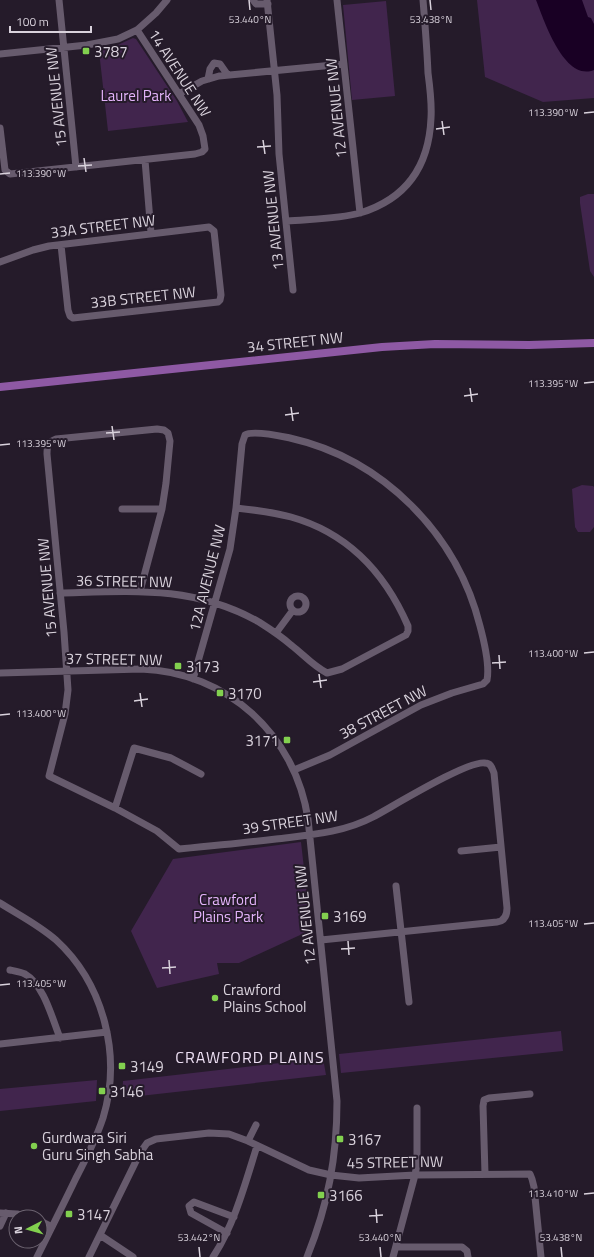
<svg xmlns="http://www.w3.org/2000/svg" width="594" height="1257" font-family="'Titillium Web',sans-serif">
	<rect width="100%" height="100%" fill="#251b2a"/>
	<path fill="#41254d" d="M 477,0 L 594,0 L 594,98 L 543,102 L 485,77 Z
		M 386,1 L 395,96 L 352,100 L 343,5 Z
		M 133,38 L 136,39 L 177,101 L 188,122 L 108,131 L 99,51 L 109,49 Z
		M 588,194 L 594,194 L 594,277 L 590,271 L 580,203 L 580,197 Z
		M 582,485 L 593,486 L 594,487 L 594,527 L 590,532 L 578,532 L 575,527 L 572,489 Z
		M 301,842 L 311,930 L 239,963 L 217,963 L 219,974 L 157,988 L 131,931 L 173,859 Z
		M 561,1031 L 563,1051 L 341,1073 L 339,1054 Z
		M 323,1058 L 326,1075 L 122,1098 L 123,1081 Z
		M 97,1080 L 96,1101 L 0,1111 L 0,1089 Z"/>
	<path fill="#190024" d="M 536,0 L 582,0 L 588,17 L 591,18 L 594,24 L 594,70 C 564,82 544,20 536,0 Z"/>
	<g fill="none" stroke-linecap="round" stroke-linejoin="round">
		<path stroke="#675b6d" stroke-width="7" d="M 59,0 L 76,167
			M 253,0 L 256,4 L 268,4
			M 267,0 L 277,95 L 279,154 L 293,290
			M 337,0 L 360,213
			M 0,54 L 87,45 L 118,39 L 137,30 L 156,13 L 167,0
			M 208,79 L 210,69 L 214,63 L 220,64 L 227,74
			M 179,94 L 202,81 L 219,76 L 344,64
			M 0,128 L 5,170 L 10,174 L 195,154 L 202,152 L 205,149 L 203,136 L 199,125 L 137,30
			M 145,160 L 151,233
			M 287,221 C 309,219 339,219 360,213 C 406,199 429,166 431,118 C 432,103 430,88 428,73 C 427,49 425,24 423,0
			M 0,262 L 33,250 L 49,246 L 209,227 L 214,231 L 221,295 L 220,300 L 218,302 L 73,318 L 70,316 L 68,310 L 61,245
			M 122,509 L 162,509
			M 140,591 L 162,509 L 166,483 L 170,441 L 168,433 L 164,430 L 157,429 L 56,439 C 48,442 47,446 47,454 L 64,632 L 68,690 L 65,714 L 49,776 L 115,808 L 157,831 L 179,849 C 211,846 243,843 276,839 C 308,835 343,833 373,817 C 392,807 468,760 485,763 C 491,763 492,768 494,773 L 507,908 C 507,915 505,921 497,922 L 321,940
			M 60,593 C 132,591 193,585 259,622 C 270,629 281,636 291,645 C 303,654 313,666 327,673 L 342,669 L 406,635 L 408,631 L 408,626 C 385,573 348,533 291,517 C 273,512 255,510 236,508
			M290 604a8 8 0 1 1 16 0a8 8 0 1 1-16 0Z
			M 276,633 L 293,610
			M 0,673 L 141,669 C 227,672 295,734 308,819 L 337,1101 C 337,1157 328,1205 307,1257
			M 193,679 L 230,549 L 236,508 L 242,444 L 245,435 C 253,430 280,436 290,438 C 383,459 457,534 480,626 C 484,641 490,665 487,680 L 483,684 L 452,693 L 421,705 L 330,755 L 294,770
			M 115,808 L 134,748 L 171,758 L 201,774
			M 461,851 L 501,847
			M 396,886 L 409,1002
			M 0,903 C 19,915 39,925 56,940 C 104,984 122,1056 103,1118 C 96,1139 86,1159 76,1178 C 63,1205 50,1231 37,1257
			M 10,970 C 15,971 21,972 25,974 C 44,985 52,1018 60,1038
			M 0,1044 L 107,1032
			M 248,1141 L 256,1125
			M 485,1174 L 483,1106 L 484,1100 L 489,1098 L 530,1094
			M 0,1213 L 17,1214 L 28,1217
			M 40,1221 L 52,1227
			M 0,1226 L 6,1213
			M 227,1233 L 191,1213 L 189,1206 L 194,1202 L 234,1217
			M 100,1235 L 133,1257
			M 397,1247 L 462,1247 L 467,1251 L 468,1257
			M 89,1257 L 140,1153 L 147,1143 L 156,1139 L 209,1133 L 229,1134 L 248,1141 L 309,1170 L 331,1175 L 359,1178 L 415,1175 L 530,1174 L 532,1179 L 534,1187 L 541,1257
			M 213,1257 C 235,1223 245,1184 257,1146
			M 393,1257 L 415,1175 L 417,1164 L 417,1108"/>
		<path stroke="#8e59a4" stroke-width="8" d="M 0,387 L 382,347 L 435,344 L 529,345 L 594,343"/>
	</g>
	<path fill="none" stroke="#d9d2dc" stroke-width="1.5" d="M 249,0 L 250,10M 430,0 L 431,10M 584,113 L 594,112M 442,121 L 444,135M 436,129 L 450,127M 263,140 L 265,154M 257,147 L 271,146M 84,158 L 86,172M 78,166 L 92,165M 0,174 L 10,173M 584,383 L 594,382M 470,388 L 472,402M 464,396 L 478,394M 291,407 L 293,421M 285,415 L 299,413M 112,426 L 114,440M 106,433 L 120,432M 0,445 L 10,444M 584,653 L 594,652M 499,655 L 500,669M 492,663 L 506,662M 319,674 L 321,688M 313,682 L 327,680M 140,693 L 142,707M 134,701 L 148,699M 0,715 L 10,714M 584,924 L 594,923M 348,941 L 349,955M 341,949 L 355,948M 169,960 L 170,974M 162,968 L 176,967M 0,985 L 10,984M 584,1194 L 594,1193M 376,1209 L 377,1223M 369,1216 L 383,1215M 199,1247 L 200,1257M 380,1247 L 381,1257M 561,1247 L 562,1257"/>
	<g fill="#82d04f" stroke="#251b2a" stroke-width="1.5">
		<rect x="82" y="47" width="8" height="8" rx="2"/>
		<rect x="174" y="662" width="8" height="8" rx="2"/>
		<rect x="216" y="689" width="8" height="8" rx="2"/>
		<rect x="283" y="736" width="8" height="8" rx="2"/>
		<rect x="321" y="912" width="8" height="8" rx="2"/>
		<circle cx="215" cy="998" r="4"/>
		<rect x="118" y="1062" width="8" height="8" rx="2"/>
		<rect x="98" y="1087" width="8" height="8" rx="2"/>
		<rect x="336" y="1135" width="8" height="8" rx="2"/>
		<circle cx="34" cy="1146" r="4"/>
		<rect x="317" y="1191" width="8" height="8" rx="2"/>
		<rect x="65" y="1210" width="8" height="8" rx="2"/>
	</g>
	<g text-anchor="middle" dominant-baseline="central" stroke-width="4" stroke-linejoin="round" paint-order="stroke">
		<g font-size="15" fill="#d9d2dc" stroke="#251b2a" text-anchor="start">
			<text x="94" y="51">3787</text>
			<text x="186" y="666">3173</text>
			<text x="228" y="693">3170</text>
			<text x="279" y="740" text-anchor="end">3171</text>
			<text x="333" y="916">3169</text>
			<text x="223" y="989">Crawford<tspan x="223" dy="17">Plains School</tspan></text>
			<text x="130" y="1066">3149</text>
			<text x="110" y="1091">3146</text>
			<text x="42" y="1137">Gurdwara Siri<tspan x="42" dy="17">Guru Singh Sabha</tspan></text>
			<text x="348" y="1139">3167</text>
			<text x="329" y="1195">3166</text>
			<text x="77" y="1214">3147</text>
		</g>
		<g font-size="15" fill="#d9d2dc" stroke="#251b2a">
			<text transform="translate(180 73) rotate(57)">14 AVENUE NW</text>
			<text transform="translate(56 97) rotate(-96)">15 AVENUE NW</text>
			<text transform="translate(336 108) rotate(-96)">12 AVENUE NW</text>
			<text transform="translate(273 220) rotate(-96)">13 AVENUE NW</text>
			<text transform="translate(103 226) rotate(-7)">33A STREET NW</text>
			<text transform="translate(143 297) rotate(-6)">33B STREET NW</text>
			<text transform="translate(295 342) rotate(-6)">34 STREET NW</text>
			<text transform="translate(207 578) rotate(-76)">12A AVENUE NW</text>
			<text transform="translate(124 581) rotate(1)">36 STREET NW</text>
			<text transform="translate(47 588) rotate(-95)">15 AVENUE NW</text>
			<text transform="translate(114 659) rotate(1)">37 STREET NW</text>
			<text transform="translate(383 712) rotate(-28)">38 STREET NW</text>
			<text transform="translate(290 822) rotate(-8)">39 STREET NW</text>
			<text transform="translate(305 915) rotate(-96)">12 AVENUE NW</text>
			<text transform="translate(395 1162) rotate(-1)">45 STREET NW</text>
		</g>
		<g font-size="15" fill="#e4b4fb" stroke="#251b2a">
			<text x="136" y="95">Laurel Park</text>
			<text x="228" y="899">Crawford<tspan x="228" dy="17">Plains Park</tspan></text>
		</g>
		<g font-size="16" letter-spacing="1" fill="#eddff3" stroke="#251b2a">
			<text x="250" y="1057">CRAWFORD PLAINS</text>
		</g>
	</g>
	<g font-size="10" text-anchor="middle" fill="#d9d2dc" stroke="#251b2a" stroke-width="4" stroke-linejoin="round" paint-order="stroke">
		<text x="250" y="23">53.440°N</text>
		<text x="431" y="23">53.438°N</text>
		<text x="553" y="116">113.390°W</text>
		<text x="41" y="177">113.390°W</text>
		<text x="553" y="387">113.395°W</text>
		<text x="41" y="447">113.395°W</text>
		<text x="553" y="657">113.400°W</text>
		<text x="41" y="717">113.400°W</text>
		<text x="553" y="927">113.405°W</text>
		<text x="41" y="987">113.405°W</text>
		<text x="553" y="1197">113.410°W</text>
		<text x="199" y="1241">53.442°N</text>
		<text x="380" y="1241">53.440°N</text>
		<text x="561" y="1241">53.438°N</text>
	</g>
	<g transform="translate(28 1229) rotate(264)"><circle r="19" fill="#251b2a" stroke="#6d6471"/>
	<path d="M0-3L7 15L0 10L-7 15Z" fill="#82d04f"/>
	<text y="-6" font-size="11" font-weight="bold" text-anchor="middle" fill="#d9d2dc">N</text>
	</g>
	<path d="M10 26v6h81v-6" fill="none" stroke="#d9d2dc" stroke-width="2"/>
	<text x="16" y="26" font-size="12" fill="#d9d2dc" stroke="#251b2a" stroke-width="3" paint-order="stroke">100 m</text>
</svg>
